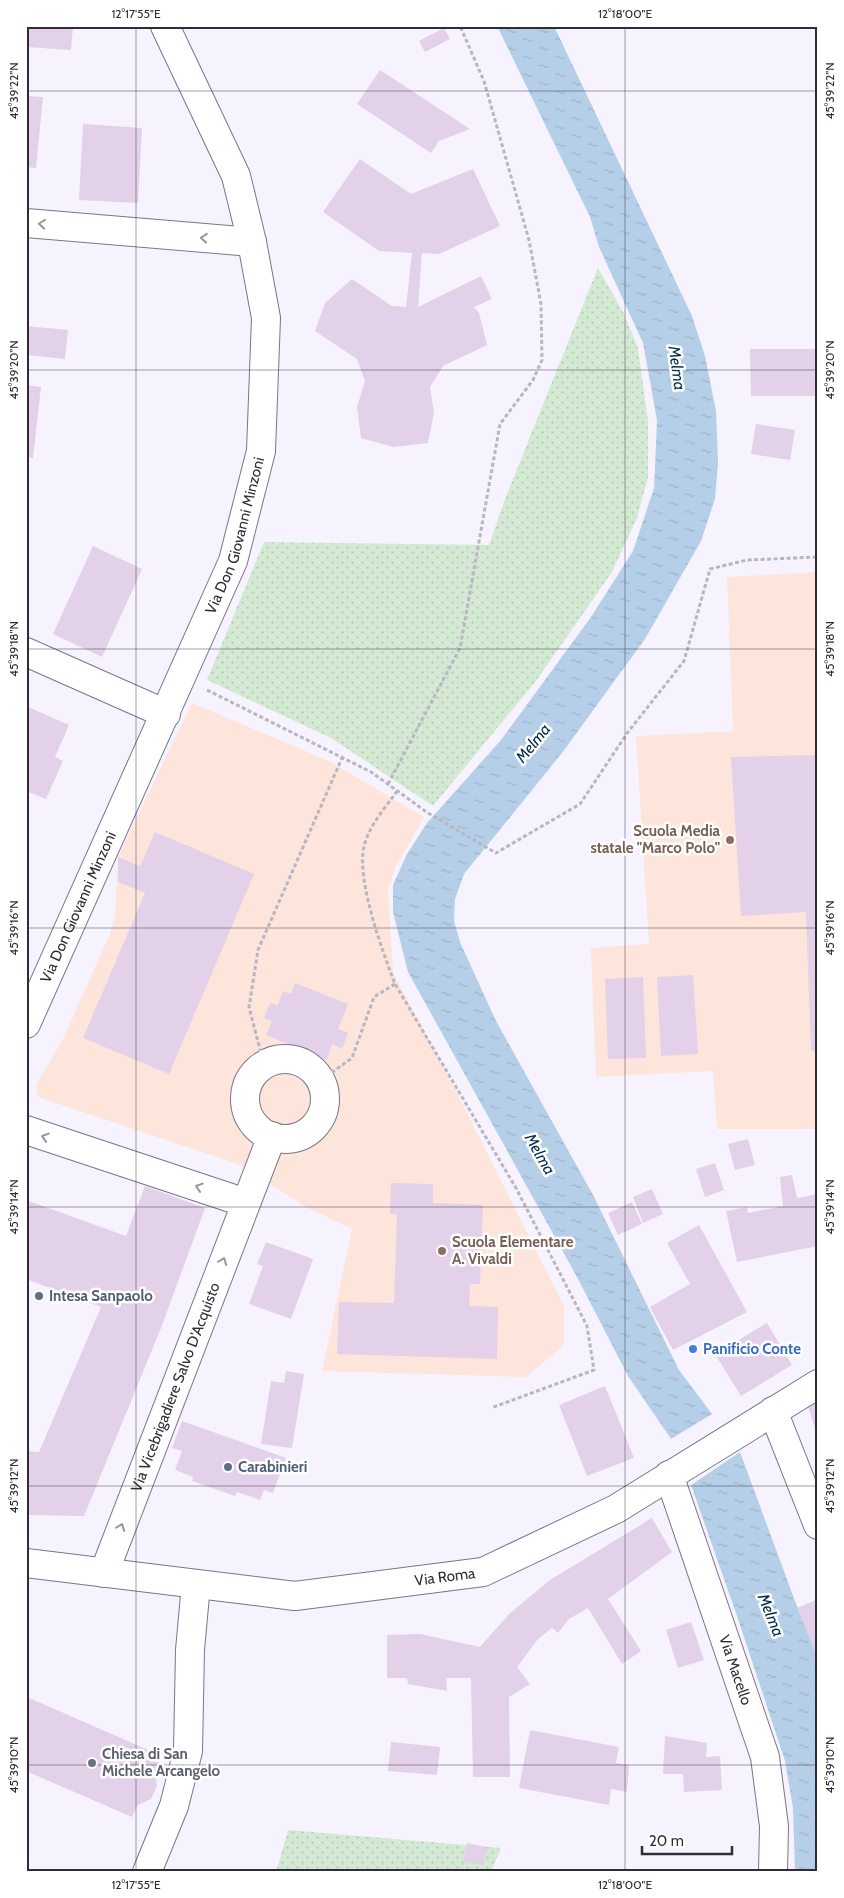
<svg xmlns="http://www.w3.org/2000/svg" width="844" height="1898" font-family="Cabin,sans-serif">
	<defs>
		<pattern id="grass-dots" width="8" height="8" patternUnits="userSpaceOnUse" patternTransform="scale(1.25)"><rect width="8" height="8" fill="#d4e9d3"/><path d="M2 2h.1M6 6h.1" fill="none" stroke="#b6c8b6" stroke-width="1.8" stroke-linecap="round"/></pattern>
		<pattern id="water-ripples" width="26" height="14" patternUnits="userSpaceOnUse" patternTransform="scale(1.25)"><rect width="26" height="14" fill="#b6cfe9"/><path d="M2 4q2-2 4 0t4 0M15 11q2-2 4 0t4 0" fill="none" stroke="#9db2c8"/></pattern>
	</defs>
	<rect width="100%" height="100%" fill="#f6f3ff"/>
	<path fill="#fde5db" d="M 818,572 L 818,1129 L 717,1129 L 713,1071 L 596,1077 L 591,948 L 649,944 L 636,736 L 733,731 L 727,577 Z
		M 192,703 L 329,761 L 424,817 L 396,866 L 388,889 L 393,973 L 461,1101 L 564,1306 L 564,1345 L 526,1377 L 322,1371 L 352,1229 L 306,1207 L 241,1165 L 38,1097 L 36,1085 L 62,1041 L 110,934 L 115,916 L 118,857 Z"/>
	<path fill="url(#grass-dots)" d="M 598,268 L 623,312 L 638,348 L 648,421 L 648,477 L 637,518 L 612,572 L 536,681 L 433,806 L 331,738 L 207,680 L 264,542 L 489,545 L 505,499 Z
		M 288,1830 L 501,1848 L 491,1872 L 276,1872 Z"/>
	<path fill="url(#water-ripples)" d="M 497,26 L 554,26 L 692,316 L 705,356 L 716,411 L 718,464 L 715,499 L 701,541 L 645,639 L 562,753 L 464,874 L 455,899 L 454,921 L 460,942 L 496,1021 L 593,1195 L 679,1370 L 712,1414 L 671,1439 L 628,1376 L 577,1277 L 408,972 L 393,912 L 393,885 L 407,854 L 427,823 L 501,740 L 591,617 L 633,551 L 654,488 L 657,420 L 643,343 L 599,247 L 590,217 Z
		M 740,1452 L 795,1601 L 818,1655 L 818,1872 L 795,1872 L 793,1808 L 785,1761 L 736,1613 L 691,1485 Z"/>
	<path fill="#e3d0e9" d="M 26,26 L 73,26 L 71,50 L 26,47 Z
		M 444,28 L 450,39 L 425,52 L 419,41 Z
		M 380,70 L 470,129 L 439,141 L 431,153 L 357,104 Z
		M 26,96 L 43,97 L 36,168 L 26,167 Z
		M 83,124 L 142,128 L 138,203 L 79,200 Z
		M 360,159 L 411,194 L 473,169 L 500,226 L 439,254 L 422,253 L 418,307 L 481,276 L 492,299 L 474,307 L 479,313 L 487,345 L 443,366 L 430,387 L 434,413 L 428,443 L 393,447 L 361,438 L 357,407 L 365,381 L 357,359 L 315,331 L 325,303 L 352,279 L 392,306 L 406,307 L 412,253 L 379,251 L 323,212 Z
		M 26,326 L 68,330 L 65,359 L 26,355 Z
		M 750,349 L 818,349 L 818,396 L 751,396 Z
		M 26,385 L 41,387 L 33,458 L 26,457 Z
		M 756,424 L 795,430 L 790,460 L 751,454 Z
		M 93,546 L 142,569 L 102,657 L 53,634 Z
		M 26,706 L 69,725 L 55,757 L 63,761 L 46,799 L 26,791 Z
		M 818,755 L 818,1051 L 811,1051 L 806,912 L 741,916 L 731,757 Z
		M 155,832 L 254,874 L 169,1074 L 83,1038 L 145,893 L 118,882 L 118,857 L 140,866 Z
		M 693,975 L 698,1054 L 661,1056 L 657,977 Z
		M 643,977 L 646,1058 L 608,1059 L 605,979 Z
		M 295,983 L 348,1004 L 338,1029 L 348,1033 L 342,1049 L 332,1044 L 327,1060 L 266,1035 L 272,1021 L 264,1018 L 270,1003 L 278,1005 L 283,991 L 291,994 Z
		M 748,1139 L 755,1165 L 735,1170 L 728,1144 Z
		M 715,1163 L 724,1190 L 705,1197 L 696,1169 Z
		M 792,1175 L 797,1198 L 818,1194 L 818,1246 L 737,1262 L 726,1211 L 747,1207 L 748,1213 L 783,1206 L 780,1177 Z
		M 391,1183 L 433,1184 L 433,1203 L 483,1205 L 480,1284 L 470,1284 L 469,1306 L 498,1307 L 497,1359 L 337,1354 L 339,1302 L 394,1303 L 397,1214 L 390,1214 Z
		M 145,1186 L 205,1208 L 161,1328 L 84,1516 L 26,1515 L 26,1451 L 39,1452 L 101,1307 L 26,1279 L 26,1200 L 126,1236 Z
		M 652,1189 L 663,1214 L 643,1223 L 633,1197 Z
		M 632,1202 L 642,1224 L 618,1235 L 608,1213 Z
		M 699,1225 L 747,1312 L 673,1350 L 650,1307 L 690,1284 L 667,1243 Z
		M 266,1242 L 313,1259 L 291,1319 L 249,1304 L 263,1266 L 257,1264 Z
		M 767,1323 L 792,1365 L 741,1396 L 715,1354 Z
		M 286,1371 L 304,1374 L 292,1448 L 261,1444 L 271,1381 L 284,1383 Z
		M 605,1386 L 634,1458 L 587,1476 L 559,1405 Z
		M 818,1399 L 818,1435 L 817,1435 L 807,1403 Z
		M 182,1421 L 286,1458 L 273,1493 L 264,1490 L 260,1500 L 237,1492 L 235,1496 L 192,1481 L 193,1477 L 175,1470 L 182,1451 L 172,1448 Z
		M 652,1518 L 672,1552 L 608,1599 L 641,1651 L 622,1664 L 588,1608 L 569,1619 L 558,1633 L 552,1628 L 538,1639 L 517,1667 L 530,1684 L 509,1697 L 510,1777 L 473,1777 L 471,1678 L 446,1678 L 447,1691 L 408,1684 L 407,1678 L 387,1678 L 387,1635 L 420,1634 L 480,1647 L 509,1614 L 550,1580 Z
		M 818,1599 L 818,1659 L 797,1608 Z
		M 691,1622 L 704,1660 L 678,1668 L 666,1630 Z
		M 27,1697 L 162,1756 L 155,1772 L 157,1786 L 151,1799 L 138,1805 L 132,1817 L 26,1771 Z
		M 530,1730 L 619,1747 L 616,1763 L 629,1765 L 627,1792 L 611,1789 L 609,1805 L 519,1788 Z
		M 665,1736 L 707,1743 L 706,1757 L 720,1756 L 722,1790 L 684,1792 L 683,1774 L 663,1774 Z
		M 391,1742 L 440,1747 L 437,1775 L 388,1771 Z
		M 467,1843 L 487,1847 L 484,1865 L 463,1861 Z"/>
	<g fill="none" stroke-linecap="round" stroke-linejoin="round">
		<defs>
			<g id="minor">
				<path d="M 26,223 L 252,242"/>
				<path d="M 26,652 L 166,714"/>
				<path id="s1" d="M 26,1024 L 233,561 L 261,451 L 266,318 L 252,242 L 236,176 L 165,26"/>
				<circle cx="285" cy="1099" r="40"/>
				<path d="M 26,1130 L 246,1203"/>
				<path d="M 773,1411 L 818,1525"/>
				<path id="s2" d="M 669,1475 L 765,1757 L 774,1826 L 773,1872"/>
				<path id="s3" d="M 26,1563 L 295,1596 L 483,1572 L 616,1509 L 818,1384"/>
				<path id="s4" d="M 104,1573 L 272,1136"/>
				<path d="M 147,1872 L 174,1806 L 188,1751 L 190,1650 L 196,1584"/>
			</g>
		</defs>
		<use href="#minor" stroke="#7b738c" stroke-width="30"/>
		<path stroke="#b9b6c1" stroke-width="3" stroke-dasharray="4 2.5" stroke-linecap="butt" d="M 207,690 L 371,772 L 428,813 L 496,853 L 580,804 L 628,732 L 684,661 L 710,569 L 747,560 L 818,557
			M 388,784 L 460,648 L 500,424 L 533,380 L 542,360 L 541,304 L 529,240 L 484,81 L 460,26
			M 397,791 C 385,808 368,827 364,847 C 356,879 383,953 395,984 L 516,1188 L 587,1326 L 594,1370 L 491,1408
			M 264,1065 L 249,1007 L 258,950 L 342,758
			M 321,1080 L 352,1058 L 374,997 L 395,984"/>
		<use href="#minor" stroke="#fff" stroke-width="28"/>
	</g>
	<defs><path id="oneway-chevron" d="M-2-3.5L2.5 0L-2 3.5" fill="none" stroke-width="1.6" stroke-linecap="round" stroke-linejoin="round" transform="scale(1.25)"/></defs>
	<g stroke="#97969b">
		<use href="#oneway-chevron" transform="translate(42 224) rotate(-175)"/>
		<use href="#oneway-chevron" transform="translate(204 238) rotate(-175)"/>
		<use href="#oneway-chevron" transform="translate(45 1137) rotate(-162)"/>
		<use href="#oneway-chevron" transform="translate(199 1187) rotate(-162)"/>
		<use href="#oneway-chevron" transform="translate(223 1261) rotate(-69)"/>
		<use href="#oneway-chevron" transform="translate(121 1527) rotate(-69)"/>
	</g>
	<path fill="none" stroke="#2f2c37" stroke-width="1" stroke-opacity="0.45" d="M 136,26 L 136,1872M 625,26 L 625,1872M 26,91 L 818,91M 26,370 L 818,370M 26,649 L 818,649M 26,928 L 818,928M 26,1207 L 818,1207M 26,1486 L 818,1486M 26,1765 L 818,1765"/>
	<g fill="#8d6e63" stroke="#fff" stroke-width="2">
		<circle cx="730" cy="840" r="5"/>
		<circle cx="442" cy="1251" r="5"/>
	</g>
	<g fill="#5c6f8a" stroke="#fff" stroke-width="2">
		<circle cx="39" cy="1296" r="5"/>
		<circle cx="228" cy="1467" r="5"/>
	</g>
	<circle fill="#3f7fe0" stroke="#fff" stroke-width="2" cx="693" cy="1349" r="5"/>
	<circle fill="#6b7280" stroke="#fff" stroke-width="2" cx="92" cy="1763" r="5"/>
	<g text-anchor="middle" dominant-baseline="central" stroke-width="5" stroke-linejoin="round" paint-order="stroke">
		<g font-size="15" fill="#2f2c37" stroke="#fff">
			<text stroke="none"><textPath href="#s1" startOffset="532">Via Don Giovanni Minzoni</textPath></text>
			<text stroke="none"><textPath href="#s1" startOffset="128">Via Don Giovanni Minzoni</textPath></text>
			<text stroke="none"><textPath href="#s4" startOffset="199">Via Vicebrigadiere Salvo D'Acquisto</textPath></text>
			<text stroke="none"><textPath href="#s3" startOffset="422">Via Roma</textPath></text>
			<text stroke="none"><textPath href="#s2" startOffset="206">Via Macello</textPath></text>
		</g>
		<g font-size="15" font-weight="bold" fill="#785e54" stroke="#fff" text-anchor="end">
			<text x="720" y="831">Scuola Media<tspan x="720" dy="17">statale "Marco Polo"</tspan></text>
			<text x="452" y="1242" text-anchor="start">Scuola Elementare<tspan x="452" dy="17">A. Vivaldi</tspan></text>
		</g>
		<g font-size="15" font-weight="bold" fill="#4e5e75" stroke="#fff" text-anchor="start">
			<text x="49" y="1296">Intesa Sanpaolo</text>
			<text x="238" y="1467">Carabinieri</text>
		</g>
		<g font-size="15" font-weight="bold" fill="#366cbe" stroke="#fff" text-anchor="start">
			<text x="703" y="1349">Panificio Conte</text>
		</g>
		<g font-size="15" font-weight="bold" fill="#5b616d" stroke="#fff" text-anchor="start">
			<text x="102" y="1754">Chiesa di San<tspan x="102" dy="17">Michele Arcangelo</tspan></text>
		</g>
		<g font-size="16" font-style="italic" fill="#012c4d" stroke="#fff">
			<text transform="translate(677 368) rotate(82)">Melma</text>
			<text transform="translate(533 743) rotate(-51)">Melma</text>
			<text transform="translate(540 1154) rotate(60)">Melma</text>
			<text transform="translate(771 1615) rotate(68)">Melma</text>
		</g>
	</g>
	<rect width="844" height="1898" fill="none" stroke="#ffffff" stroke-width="55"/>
	<path d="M642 1846v8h90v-8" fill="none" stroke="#2f2c37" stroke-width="2.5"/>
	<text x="649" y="1846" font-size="15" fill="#2f2c37" stroke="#ffffff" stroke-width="4" paint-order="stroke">20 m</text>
	<rect x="28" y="28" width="788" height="1842" fill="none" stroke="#2f2c37" stroke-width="2"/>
	<g font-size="12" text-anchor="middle" fill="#2f2c37">
		<text x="136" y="18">12°17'55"E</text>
		<text x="625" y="18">12°18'00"E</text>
		<text transform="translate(14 91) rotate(-90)" y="4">45°39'22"N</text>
		<text transform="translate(830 91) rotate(-90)" y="4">45°39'22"N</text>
		<text transform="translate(14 370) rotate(-90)" y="4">45°39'20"N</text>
		<text transform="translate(830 370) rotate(-90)" y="4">45°39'20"N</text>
		<text transform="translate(14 649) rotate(-90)" y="4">45°39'18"N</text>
		<text transform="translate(830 649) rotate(-90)" y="4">45°39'18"N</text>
		<text transform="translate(14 928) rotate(-90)" y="4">45°39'16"N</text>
		<text transform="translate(830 928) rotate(-90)" y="4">45°39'16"N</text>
		<text transform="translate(14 1207) rotate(-90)" y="4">45°39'14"N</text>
		<text transform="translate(830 1207) rotate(-90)" y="4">45°39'14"N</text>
		<text transform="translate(14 1486) rotate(-90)" y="4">45°39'12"N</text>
		<text transform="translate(830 1486) rotate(-90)" y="4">45°39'12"N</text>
		<text transform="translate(14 1765) rotate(-90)" y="4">45°39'10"N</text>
		<text transform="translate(830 1765) rotate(-90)" y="4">45°39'10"N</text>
		<text x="136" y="1889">12°17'55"E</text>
		<text x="625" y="1889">12°18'00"E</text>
	</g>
</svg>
